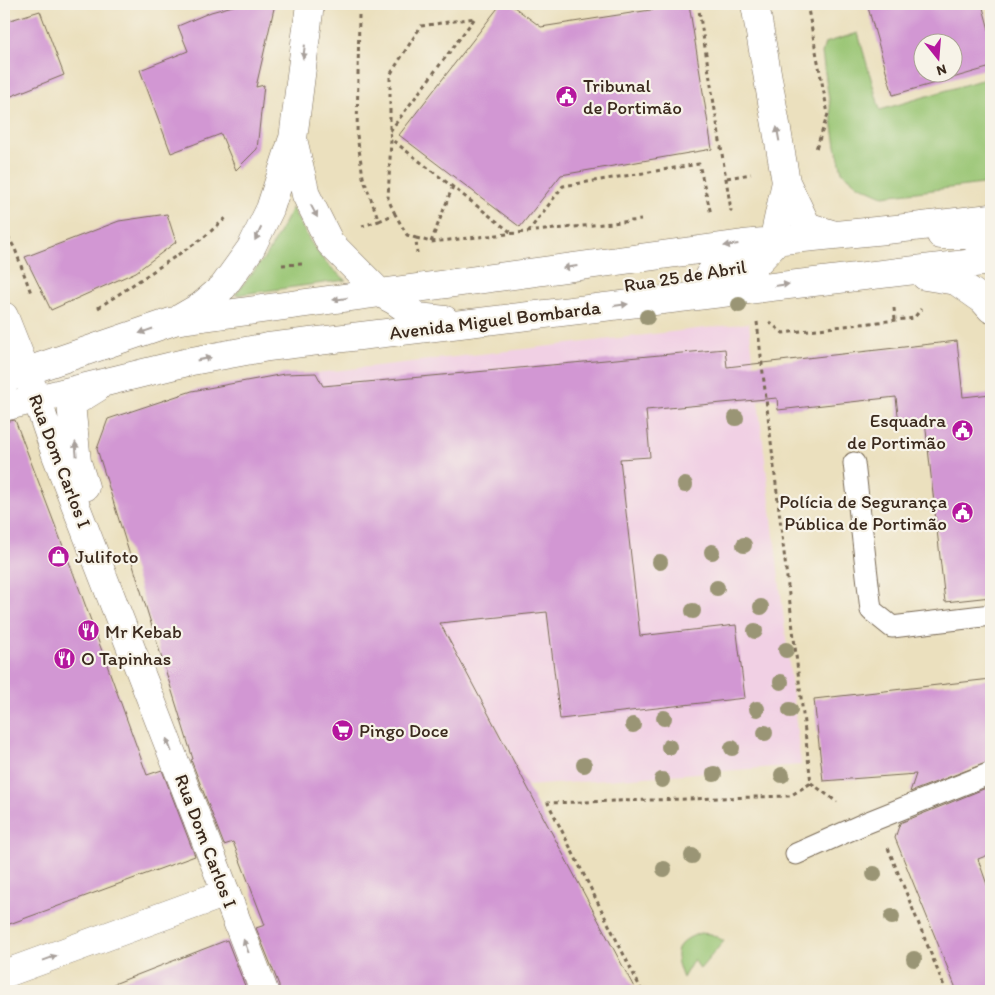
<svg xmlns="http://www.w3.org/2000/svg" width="995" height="995" font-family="Itim,sans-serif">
	<rect width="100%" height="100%" fill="#f7f3e8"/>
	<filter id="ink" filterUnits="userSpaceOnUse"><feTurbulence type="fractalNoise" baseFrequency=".02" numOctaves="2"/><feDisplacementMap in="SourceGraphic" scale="10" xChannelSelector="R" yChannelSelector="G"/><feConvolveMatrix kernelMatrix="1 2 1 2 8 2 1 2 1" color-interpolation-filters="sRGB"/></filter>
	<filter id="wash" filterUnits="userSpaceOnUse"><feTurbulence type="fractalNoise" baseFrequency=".0096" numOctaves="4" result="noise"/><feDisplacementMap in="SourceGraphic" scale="20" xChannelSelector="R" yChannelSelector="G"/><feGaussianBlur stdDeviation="1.12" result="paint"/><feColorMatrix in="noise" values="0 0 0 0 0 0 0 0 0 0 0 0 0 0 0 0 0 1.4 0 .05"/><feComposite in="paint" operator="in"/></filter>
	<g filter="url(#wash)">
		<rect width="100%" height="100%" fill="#ebe0be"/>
		<path fill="#f1d0e4" d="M 749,323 L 801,765 L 528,786 L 440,623 L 316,373 Z"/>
		<path fill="#98c572" stroke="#6a7848" d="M 858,33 L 880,110 L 991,77 L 991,183 L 883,196 L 858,185 L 842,172 L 836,146 L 822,53 L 825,43 Z
			M 292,208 C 309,240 317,258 346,280 L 235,295 L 269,252 Z
			M 700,933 L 711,934 L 724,941 L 700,969 L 694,959 L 683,978 C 673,953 673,943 700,933 Z"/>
		<g id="blocks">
			<path fill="#d297d3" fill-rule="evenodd" d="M 240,4 L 275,4 L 256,87 L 264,85 L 257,149 L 236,170 L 221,134 L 171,153 L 140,70 L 188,51 L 178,26 L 211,12 Z
				M 501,4 L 510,4 L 541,27 L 689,4 L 712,149 L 561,175 L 520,227 L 399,135 Z
				M 867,4 L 982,4 L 991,37 L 991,67 L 893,95 ZM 922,42 L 952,42 L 952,72 L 922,72 Z
				M 40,11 L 64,75 L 4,99 L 4,22 Z
				M 167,214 L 176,242 L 136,272 L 51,310 L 25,257 L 119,221 Z
				M 957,341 L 963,397 L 991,394 L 991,597 L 945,602 L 925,421 L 899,424 L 896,397 L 778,410 L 777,398 L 646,410 L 650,457 L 620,459 L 640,636 L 736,625 L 745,698 L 560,719 L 547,612 L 440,623 L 636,991 L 279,991 L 279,985 L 256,928 L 265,925 L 233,842 L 224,845 L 191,760 L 193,759 L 97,449 L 108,419 L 192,391 L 284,374 L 316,373 L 323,386 L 725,349 L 727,367 Z
				M 15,420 L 82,596 L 147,775 L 162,770 L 195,856 L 4,926 L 4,422 Z
				M 991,679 L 991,761 L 910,792 L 916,774 L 823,781 L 814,699 Z
				M 991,786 L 991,854 L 978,859 L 991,896 L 991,991 L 957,991 L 895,838 L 900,823 Z
				M 227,940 L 247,991 L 102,991 L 101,989 Z"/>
		</g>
	</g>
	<g filter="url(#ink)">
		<use href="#blocks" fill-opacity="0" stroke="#796a56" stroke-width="1"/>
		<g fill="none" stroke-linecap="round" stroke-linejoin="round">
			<defs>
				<path id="lane" d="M 854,463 L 871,610 L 892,627 L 991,615
					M 796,854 L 866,823 L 991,773"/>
				<path id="street" d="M 4,974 L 226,893"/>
				<path id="secondary" d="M 310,4 L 293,139 L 306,195 L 330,243 L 380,293 L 395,301 L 418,317 L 445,320
					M 786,182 L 807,226 L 835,235
					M 941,235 L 966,235 L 991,243
					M 709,275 L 750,270 L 772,247 L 786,182 L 755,4
					M 925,276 L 956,281 L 983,300 L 991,309
					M 4,316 L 37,399 L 56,455 L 264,991
					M 182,317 L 201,306 L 223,287 L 251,248 L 270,209 L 292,141
					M 4,379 L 174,321 L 743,244 L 896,229 L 991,218
					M 4,407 L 192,361 L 268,347 L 991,261
					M 85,487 L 77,462 L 71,404 L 97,388"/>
			</defs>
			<use href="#lane" stroke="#796a56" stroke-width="23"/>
			<use href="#street" stroke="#796a56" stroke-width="29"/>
			<use href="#secondary" stroke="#796a56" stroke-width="29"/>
			<path stroke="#796a56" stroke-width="3" stroke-dasharray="4 4" stroke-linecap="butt" d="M 698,4 L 731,210 L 730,211
				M 807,4 L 828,114 L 816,149
				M 359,15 L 357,135 L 363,177 L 379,221 L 362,226
				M 390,131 L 475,18 L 421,26 L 390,75 L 390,131 L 391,139
				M 727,178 L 751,174
				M 395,214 L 388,199 L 391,139 L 513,234
				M 379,221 L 395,214 L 407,235 L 416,238 L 417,253
				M 4,229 L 15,249 L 31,293
				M 528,232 L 563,186 L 699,164 L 711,214
				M 416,238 L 431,242 L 641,220
				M 431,242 L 453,186
				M 282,265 L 303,264
				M 98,308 L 203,238 L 226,218
				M 894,308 L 895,320
				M 757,322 L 811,783 L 837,802
				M 769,322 L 783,333 L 914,318 L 921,309
				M 888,848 L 946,991
				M 642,991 L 548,803 L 790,796 L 811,783"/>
			<use href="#lane" stroke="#fff" stroke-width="21"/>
			<use href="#street" stroke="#fff" stroke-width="28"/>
			<use href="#secondary" stroke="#fff" stroke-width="28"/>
		</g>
		<g fill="#9a9574">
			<circle cx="739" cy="305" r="8"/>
			<circle cx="647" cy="317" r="8"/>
			<circle cx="736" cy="418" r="8"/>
			<circle cx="685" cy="485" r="8"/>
			<circle cx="744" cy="545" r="8"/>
			<circle cx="712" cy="552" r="8"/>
			<circle cx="660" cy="562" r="8"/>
			<circle cx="717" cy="588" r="8"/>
			<circle cx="761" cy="607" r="8"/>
			<circle cx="693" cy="611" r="8"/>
			<circle cx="755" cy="631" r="8"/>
			<circle cx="786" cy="650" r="8"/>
			<circle cx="781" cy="682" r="8"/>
			<circle cx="757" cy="709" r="8"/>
			<circle cx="790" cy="710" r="8"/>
			<circle cx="664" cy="718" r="8"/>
			<circle cx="633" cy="725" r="8"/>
			<circle cx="765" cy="733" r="8"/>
			<circle cx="669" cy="747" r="8"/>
			<circle cx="732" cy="748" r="8"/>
			<circle cx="584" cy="765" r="8"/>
			<circle cx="714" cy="774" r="8"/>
			<circle cx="782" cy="775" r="8"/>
			<circle cx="662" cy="780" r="8"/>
			<circle cx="692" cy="856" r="8"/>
			<circle cx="664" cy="869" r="8"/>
			<circle cx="874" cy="874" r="8"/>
			<circle cx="892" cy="917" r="8"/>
			<circle cx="914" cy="959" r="8"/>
		</g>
		<defs><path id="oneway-solid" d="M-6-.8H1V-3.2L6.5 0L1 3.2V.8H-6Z" transform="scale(1.25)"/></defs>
		<g fill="#a79f9a">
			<use href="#oneway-solid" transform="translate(304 52) rotate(97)"/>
			<use href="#oneway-solid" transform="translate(778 134) rotate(-100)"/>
			<use href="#oneway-solid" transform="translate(314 211) rotate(62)"/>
			<use href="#oneway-solid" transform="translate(258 234) rotate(116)"/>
			<use href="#oneway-solid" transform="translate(731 245) rotate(172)"/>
			<use href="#oneway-solid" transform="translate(570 267) rotate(172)"/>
			<use href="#oneway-solid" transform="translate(782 285) rotate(-7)"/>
			<use href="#oneway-solid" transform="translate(340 299) rotate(173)"/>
			<use href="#oneway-solid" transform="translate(621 305) rotate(-7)"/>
			<use href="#oneway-solid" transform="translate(146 331) rotate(161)"/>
			<use href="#oneway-solid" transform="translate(204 359) rotate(-11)"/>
			<use href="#oneway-solid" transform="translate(76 449) rotate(-95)"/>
			<use href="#oneway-solid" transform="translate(169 745) rotate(-111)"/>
			<use href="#oneway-solid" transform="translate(246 946) rotate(-111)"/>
			<use href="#oneway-solid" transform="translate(50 958) rotate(-20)"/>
		</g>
	</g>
	<defs>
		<symbol id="civic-disc" viewBox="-11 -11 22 22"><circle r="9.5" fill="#b5179e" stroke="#f7f3e8"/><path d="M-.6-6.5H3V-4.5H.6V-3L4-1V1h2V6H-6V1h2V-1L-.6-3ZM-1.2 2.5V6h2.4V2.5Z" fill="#fff"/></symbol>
		<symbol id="shop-disc" viewBox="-11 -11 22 22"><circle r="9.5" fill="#b5179e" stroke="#f7f3e8"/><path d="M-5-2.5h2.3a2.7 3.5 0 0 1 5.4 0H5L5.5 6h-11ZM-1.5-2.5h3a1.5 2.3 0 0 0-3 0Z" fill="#fff"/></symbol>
		<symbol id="restaurant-disc" viewBox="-11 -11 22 22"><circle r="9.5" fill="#b5179e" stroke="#f7f3e8"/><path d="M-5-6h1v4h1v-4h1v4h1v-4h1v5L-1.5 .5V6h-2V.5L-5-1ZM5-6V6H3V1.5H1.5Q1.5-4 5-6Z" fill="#fff"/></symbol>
		<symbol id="supermarket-disc" viewBox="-11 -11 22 22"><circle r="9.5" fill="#b5179e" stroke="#f7f3e8"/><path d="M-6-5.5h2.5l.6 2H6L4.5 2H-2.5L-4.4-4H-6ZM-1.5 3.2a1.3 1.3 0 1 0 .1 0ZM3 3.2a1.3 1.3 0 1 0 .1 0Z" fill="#fff"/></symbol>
	</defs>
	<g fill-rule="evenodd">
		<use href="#civic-disc" x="554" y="84" width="25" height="25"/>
		<use href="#civic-disc" x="950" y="418" width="25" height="25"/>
		<use href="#civic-disc" x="950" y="500" width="25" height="25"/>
		<use href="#shop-disc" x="46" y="544" width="25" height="25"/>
		<use href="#restaurant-disc" x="76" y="618" width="25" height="25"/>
		<use href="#restaurant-disc" x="52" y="646" width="25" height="25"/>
		<use href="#supermarket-disc" x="330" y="718" width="25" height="25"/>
	</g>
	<g text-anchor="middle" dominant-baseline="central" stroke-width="4.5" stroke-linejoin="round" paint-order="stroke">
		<g font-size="19" fill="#3b2a1e" stroke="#f7f3e8" text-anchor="start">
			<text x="583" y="85">Tribunal<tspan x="583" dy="22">de Portimão</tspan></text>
			<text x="946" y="420" text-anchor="end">Esquadra<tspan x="946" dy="22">de Portimão</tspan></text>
			<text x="947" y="501" text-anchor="end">Polícia de Segurança<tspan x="947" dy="22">Pública de Portimão</tspan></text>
			<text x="75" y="556">Julifoto</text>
			<text x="105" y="631">Mr Kebab</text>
			<text x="81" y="658">O Tapinhas</text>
			<text x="359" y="730">Pingo Doce</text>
		</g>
		<g font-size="19" fill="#3b2a1e" stroke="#f7f3e8">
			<text transform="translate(685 276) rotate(-9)">Rua 25 de Abril</text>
			<text transform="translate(495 320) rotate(-7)">Avenida Miguel Bombarda</text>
			<text transform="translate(60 461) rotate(69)">Rua Dom Carlos I</text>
			<text transform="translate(206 841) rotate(69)">Rua Dom Carlos I</text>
		</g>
	</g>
	<rect width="995" height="995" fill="none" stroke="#f7f3e8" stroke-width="20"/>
	<g transform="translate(938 58) rotate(163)"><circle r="24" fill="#f7f3e8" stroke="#aca397"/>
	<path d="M0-4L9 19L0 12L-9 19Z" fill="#b5179e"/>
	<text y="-8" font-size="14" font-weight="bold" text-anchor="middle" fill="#3b2a1e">N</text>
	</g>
</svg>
